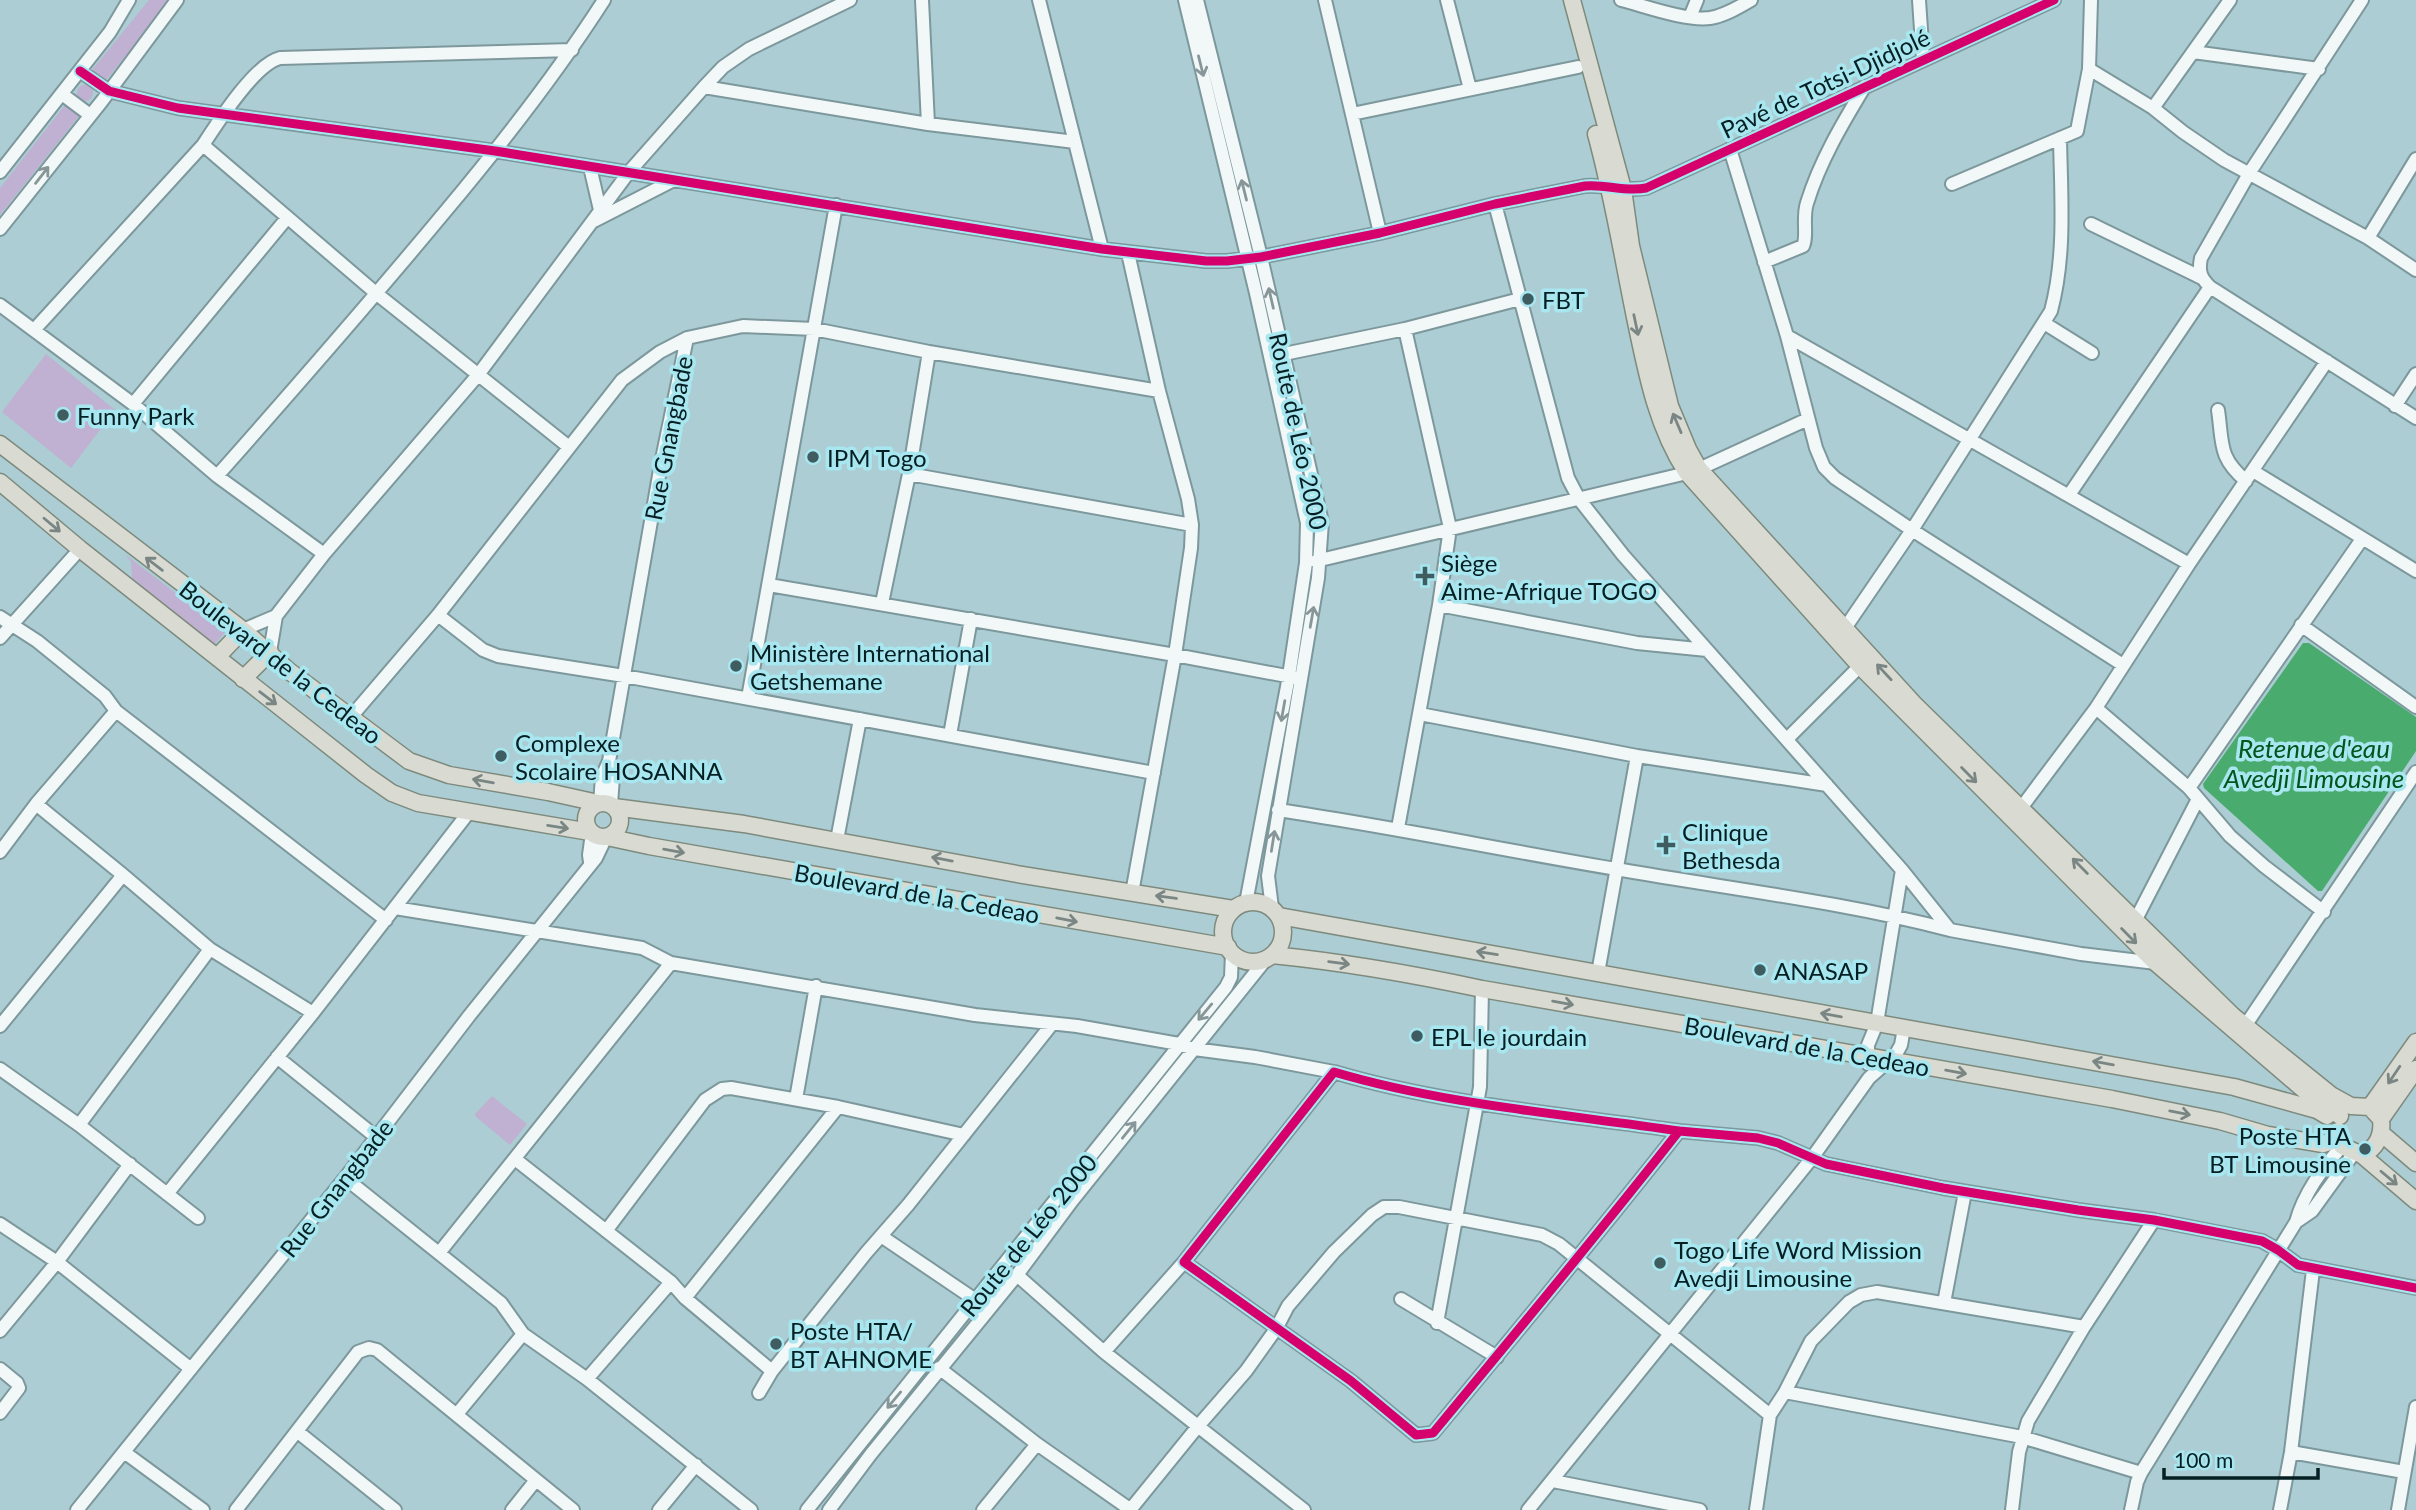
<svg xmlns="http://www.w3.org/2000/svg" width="2416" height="1510" font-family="Lato,sans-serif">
	<rect width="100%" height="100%" fill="#abcdd3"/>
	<path fill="#c0b0d1" d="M 149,0 L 171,0 L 105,81 L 92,70 Z
		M77 93a8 8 0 1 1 16 0a8 8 0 1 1-16 0Z
		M 65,105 L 79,116 L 0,215 L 0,188 Z
		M 46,354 L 115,410 L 71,468 L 2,412 Z
		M 126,555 L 213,622 L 225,632 L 215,644 L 132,579 L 131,562 Z
		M 492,1096 L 527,1124 L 510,1145 L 476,1117 L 475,1114 Z"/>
	<path fill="#4aab6e" d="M 2303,643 L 2309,643 L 2416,717 L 2416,751 L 2322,891 L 2318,891 L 2204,788 L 2203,784 Z"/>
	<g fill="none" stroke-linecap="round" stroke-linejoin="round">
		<defs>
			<path id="minor" d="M 922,0 L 928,124
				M 1039,0 L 1102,249
				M 1185,0 L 1256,293 L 1307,523 L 1306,563 L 1289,676 L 1246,903
				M 1197,0 L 1261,257 L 1322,522 L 1318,578 L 1268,876 L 1272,908
				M 1325,0 L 1380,233
				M 1447,0 L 1470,89
				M 1621,0 C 1645,6 1685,21 1710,18 C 1724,16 1739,7 1751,0
				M 1919,0 L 1923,59
				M 2362,0 L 2250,172 L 2201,258 C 2198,272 2201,278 2210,287 L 2416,418
				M 1690,17 L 1697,0
				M 2193,52 L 2319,69
				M 2089,69 L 2153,108 L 2183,132 L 2224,160 L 2368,238 L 2416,270
				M 80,71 L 109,91 L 178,108 L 495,151 L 1102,249 L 1206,261 L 1227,261 L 1261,257 L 1380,233 L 1495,204 L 1585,186 C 1606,184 1625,192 1646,188 L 2054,0
				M 704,87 L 928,124 L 1075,142
				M 62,94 L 90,115
				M 2153,108 L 2230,0
				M 1352,114 L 1578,67
				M 203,145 L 377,294 L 569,447
				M 1730,149 L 1787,336 L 1816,448 L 1824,467 L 1835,478 L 1912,530 L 2123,665
				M 590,167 L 600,210
				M 0,172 L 110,32 L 129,0
				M 1952,184 L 2077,131 L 2089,69 L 2091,0
				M 1495,204 L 1568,478 L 1579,499 L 1623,555 L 1902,870 L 1950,930 L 2081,954 L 2156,963
				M 594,221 L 674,180
				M 2091,224 L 2202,278
				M 0,229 L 102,101 L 177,0
				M 2368,238 L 2416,159
				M 1128,253 L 1159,391 L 1188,499 L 1192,525 L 1191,548 L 1175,655 L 1132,893
				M 1764,262 L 1803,246 C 1808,237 1802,218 1807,203 C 1820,161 1842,124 1865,86
				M 0,305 L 133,404 L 217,476 L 324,554
				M 2044,323 L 2092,353
				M 34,330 L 203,145 C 218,122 255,64 280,58 L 572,50
				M 1787,336 L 2189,564
				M 1284,354 L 1405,329 L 1520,299
				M 133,404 L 287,218
				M 2395,406 L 2416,374
				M 2218,410 C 2223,444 2218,457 2246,481
				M 1699,469 L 1808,419
				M 2253,471 L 2416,571
				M 909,474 L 1192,525
				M 217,476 C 294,389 370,302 444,213 C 501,145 556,75 604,0
				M 2069,495 L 2210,287
				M 1316,561 L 1687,473
				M 769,585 L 1175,655 L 1297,678
				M 882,603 L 909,474 L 929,352
				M 1439,605 L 1637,643 L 1707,650
				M 438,615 L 483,650 L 498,656 L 624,676 L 1154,773
				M 0,617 L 37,641 L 105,696 L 116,711 L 386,920
				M 2301,625 L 2416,707
				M 243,630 L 276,616
				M 1841,634 L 1912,530 L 2051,311 C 2066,255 2061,196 2060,138
				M 0,638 L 80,549
				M 270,652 L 276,616 L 324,554 L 478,375 L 629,172 L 704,87 L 723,67 L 749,49 L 850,0
				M 748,698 L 836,205
				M 2096,708 L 2189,788 L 2230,836 L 2264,866 L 2324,912
				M 1420,714 L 1637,756 L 1827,785
				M 350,718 L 438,615 L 622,380 L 660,352 L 687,338
				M 950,735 L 971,619
				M 1787,739 L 1860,666
				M 609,761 L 613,777 L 611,804
				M 2189,788 L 2362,539
				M 600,803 L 602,777 L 609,761 L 661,464 L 687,338 L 743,326 L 814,329 L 929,352 L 1159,391
				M 36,804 L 123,875 L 210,949 L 313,1013
				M 2021,808 L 2096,708 L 2189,564 L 2327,361
				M 1278,810 C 1394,827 1507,851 1622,870 C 1731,889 1843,902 1950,930
				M 1398,828 L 1439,605 L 1450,528 L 1405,329
				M 837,840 L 860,719
				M 0,852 L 36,804 L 116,711
				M 590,862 L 589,855 L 592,833
				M 395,908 L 642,948 L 671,963 L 975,1015 L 1077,1026 L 1179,1044 L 1194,1049 L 1255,1057 L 1334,1072
				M 2135,921 L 2198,799
				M 1598,973 L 1637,756
				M 0,1026 L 123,875
				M 2245,1026 L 2416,772
				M 277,1057 L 376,1137
				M 1868,1064 L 1868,1045 L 1877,1023 L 1902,870
				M 0,1069 L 79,1125 L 198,1218
				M 796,1099 L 816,986
				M 79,1125 L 210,949
				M 1679,1131 C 1565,1114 1445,1105 1334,1072 L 1184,1262 L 1351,1381 L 1416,1435 L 1433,1433 C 1516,1333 1599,1233 1679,1131 L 1758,1138 L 1778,1143 L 1826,1164 L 1943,1188 L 2078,1210 L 2154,1220 L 2262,1241 L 2278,1250 L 2298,1265 L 2416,1288
				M 515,1159 L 671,1282 L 685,1298 L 772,1371
				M 345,1178 L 501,1303 L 523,1334 L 587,1379 L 751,1510
				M 167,1194 L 313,1013 L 469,812
				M 2296,1222 L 2312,1211 L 2354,1153
				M 0,1224 L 57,1262 L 191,1369
				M 606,1231 L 705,1100 L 722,1089 L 731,1088 L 838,1107 L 964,1135
				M 881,1236 L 977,1301
				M 439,1253 L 671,963
				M 1017,1275 L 1104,1352 L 1304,1510
				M 685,1298 L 838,1107
				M 1401,1299 L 1497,1357
				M 1944,1303 L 1965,1192
				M 1437,1323 L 1480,1087 L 1482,989
				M 0,1331 L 57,1262 L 130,1164
				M 1104,1352 L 1184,1262
				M 939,1368 L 1037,1444 L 1131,1510
				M 0,1369 L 17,1383 L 19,1388 L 0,1413
				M 587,1379 L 671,1282
				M 1785,1392 L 2022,1437 L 2141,1473
				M 759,1393 L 772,1371 L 866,1253 L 908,1205 L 1052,1024
				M 457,1414 L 523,1334
				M 298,1432 L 395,1510
				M 124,1452 L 203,1510
				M 2291,1452 L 2404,1472
				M 1553,1481 L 1700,1510
				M 77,1510 L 345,1178 L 469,1016 L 596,858 L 606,837
				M 236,1510 L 358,1352 L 369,1348 L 377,1350 L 573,1510
				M 512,1510 L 536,1480
				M 659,1510 L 696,1465
				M 807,1510 L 1226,987 L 1231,977 L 1232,953
				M 829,1510 L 871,1454 L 1017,1275 L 1072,1201 L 1267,958
				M 983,1510 L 1037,1444
				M 1130,1510 L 1199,1425 L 1246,1371 L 1276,1329 L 1288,1306 L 1334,1252 L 1372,1215 L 1384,1207 L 1399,1207 L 1542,1235 L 1559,1244 L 1770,1415
				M 1528,1510 L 1812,1158 L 1869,1078 L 1896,1054 L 1901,1045 L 1904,1028
				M 1756,1510 L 1770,1415 L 1785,1392 L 1811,1341 L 1849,1302 L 1861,1295 L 1877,1292 L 2084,1327
				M 2012,1510 L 2019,1452 L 2028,1421 L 2084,1327 L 2154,1220
				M 2131,1510 L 2137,1482 L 2141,1473 L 2296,1222 C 2304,1193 2322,1169 2342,1146
				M 2280,1510 L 2291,1452 L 2313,1270
				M 2398,1510 L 2416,1407"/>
			<path id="major" d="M 1572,0 L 1623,189 L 1631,246 L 1670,406 L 1688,449 L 1699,469 L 1914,704 L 2233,1016 L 2331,1095 L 2351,1106 L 2370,1107 L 2381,1119 C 2383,1135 2377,1148 2362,1155
				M 1596,134 C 1613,196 1623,259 1636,322 C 1647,375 1657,427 1687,473 L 1860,666 L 2156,963 L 2310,1095 L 2340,1116
				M 0,444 L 243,630 L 289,671 L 409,761 L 449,775 L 548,792 L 598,803
				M 0,482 L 80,549 L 366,775 L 392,793 L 418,803 L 590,832
				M 217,657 L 243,630
				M 243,679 L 270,652
				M586 820a17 17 0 1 1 34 0a17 17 0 1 1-34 0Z
				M 614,807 L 744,824 L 1017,874 L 1233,909
				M 607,837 L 649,846 L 1228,947
				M1223 932a30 30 0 1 1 60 0a30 30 0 1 1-60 0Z
				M 1279,916 L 2234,1087 L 2317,1110 L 2327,1116
				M 1272,955 C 1343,962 1412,974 1482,989 L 2112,1099 L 2220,1121 L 2268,1135 L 2323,1144 L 2339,1139
				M 2370,1107 L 2416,1042
				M 2381,1119 L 2416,1069
				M 2338,1131 L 2342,1146 L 2362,1155 L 2416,1201
				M 2381,1133 L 2416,1163"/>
		</defs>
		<use href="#minor" stroke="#7d989c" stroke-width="16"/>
		<use href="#major" stroke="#7e8a7d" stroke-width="19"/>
		<use href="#minor" stroke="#f2f8f8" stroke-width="12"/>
		<use href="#major" stroke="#d9dbd3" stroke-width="16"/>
		<defs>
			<path id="cycleway" d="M 80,71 L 109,91 L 178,108 L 495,151 L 1102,249 L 1206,261 L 1227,261 L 1261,257 L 1380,233 L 1495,204 L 1585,186 C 1606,184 1625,192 1646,188 L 2054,0
				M 1679,1131 C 1565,1114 1445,1105 1334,1072 L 1184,1262 L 1351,1381 L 1416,1435 L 1433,1433 C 1516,1333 1599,1233 1679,1131 L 1758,1138 L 1778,1143 L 1826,1164 L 1943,1188 L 2078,1210 L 2154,1220 L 2262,1241 L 2278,1250 L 2298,1265 L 2416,1288"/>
		</defs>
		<use href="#cycleway" stroke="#a8e7f0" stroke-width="13"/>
		<use href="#cycleway" stroke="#d6006c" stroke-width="9"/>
	</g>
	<defs><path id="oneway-shaft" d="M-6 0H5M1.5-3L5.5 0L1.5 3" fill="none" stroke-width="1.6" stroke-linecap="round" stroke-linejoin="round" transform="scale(1.75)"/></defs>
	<g stroke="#879698">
		<use href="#oneway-shaft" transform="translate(1201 66) rotate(76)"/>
		<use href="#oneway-shaft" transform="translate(42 175) rotate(-52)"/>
		<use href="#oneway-shaft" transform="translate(1244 190) rotate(-104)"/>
		<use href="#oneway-shaft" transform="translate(1271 298) rotate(-103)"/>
		<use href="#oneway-shaft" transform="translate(1312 617) rotate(-80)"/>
		<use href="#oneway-shaft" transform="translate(1283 711) rotate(100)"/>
		<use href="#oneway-shaft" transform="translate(1273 841) rotate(-81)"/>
		<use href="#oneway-shaft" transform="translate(1205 1012) rotate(130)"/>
		<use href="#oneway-shaft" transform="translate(1129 1130) rotate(-51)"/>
		<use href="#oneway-shaft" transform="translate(894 1400) rotate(130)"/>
	</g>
	<g stroke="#7a8684">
		<use href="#oneway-shaft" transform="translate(1636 325) rotate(78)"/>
		<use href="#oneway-shaft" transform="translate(1677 423) rotate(-113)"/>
		<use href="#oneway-shaft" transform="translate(52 525) rotate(40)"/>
		<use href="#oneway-shaft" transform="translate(154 564) rotate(-143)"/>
		<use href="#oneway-shaft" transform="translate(1884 672) rotate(-133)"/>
		<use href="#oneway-shaft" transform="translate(268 698) rotate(37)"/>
		<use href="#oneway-shaft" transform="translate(1969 775) rotate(45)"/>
		<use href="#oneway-shaft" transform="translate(483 781) rotate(-170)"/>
		<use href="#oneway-shaft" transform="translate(558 827) rotate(9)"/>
		<use href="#oneway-shaft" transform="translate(674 851) rotate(10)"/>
		<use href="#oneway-shaft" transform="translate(942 859) rotate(-169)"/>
		<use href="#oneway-shaft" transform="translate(2080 866) rotate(-135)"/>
		<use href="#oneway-shaft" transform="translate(1166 897) rotate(-172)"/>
		<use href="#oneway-shaft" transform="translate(1067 920) rotate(11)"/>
		<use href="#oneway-shaft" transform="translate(2129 936) rotate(45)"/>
		<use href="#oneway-shaft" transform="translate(1487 953) rotate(-171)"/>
		<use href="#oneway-shaft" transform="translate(1339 963) rotate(8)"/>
		<use href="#oneway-shaft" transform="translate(1563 1003) rotate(10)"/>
		<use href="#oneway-shaft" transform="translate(1831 1015) rotate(-170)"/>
		<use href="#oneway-shaft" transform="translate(2103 1063) rotate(-170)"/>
		<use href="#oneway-shaft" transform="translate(1956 1072) rotate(10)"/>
		<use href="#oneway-shaft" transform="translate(2394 1075) rotate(124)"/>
		<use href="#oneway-shaft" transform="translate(2180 1113) rotate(11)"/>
		<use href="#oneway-shaft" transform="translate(2389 1178) rotate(40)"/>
	</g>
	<g fill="#3f5c61" stroke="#a8e7f0" stroke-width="2.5">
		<circle cx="1528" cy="299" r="7"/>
		<circle cx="63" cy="415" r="7"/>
		<circle cx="813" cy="457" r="7"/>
		<path d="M1421.5 565.5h7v7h7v7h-7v7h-7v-7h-7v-7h7z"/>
		<circle cx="736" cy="666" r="7"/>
		<circle cx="501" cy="756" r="7"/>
		<path d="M1662.5 834.5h7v7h7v7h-7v7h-7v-7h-7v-7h7z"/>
		<circle cx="1760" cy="970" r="7"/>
		<circle cx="1417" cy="1036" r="7"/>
		<circle cx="2365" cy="1149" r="7"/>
		<circle cx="1660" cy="1263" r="7"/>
		<circle cx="776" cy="1344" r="7"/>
	</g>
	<g text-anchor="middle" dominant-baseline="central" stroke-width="7" stroke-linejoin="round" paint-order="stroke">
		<g font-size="24" fill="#051f23" stroke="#a8e7f0">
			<text transform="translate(1825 83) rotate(-25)">Pavé de Totsi-Djidjolé</text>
			<text transform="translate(1299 431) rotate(78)">Route de Léo 2000</text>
			<text transform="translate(668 438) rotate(-79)">Rue Gnangbade</text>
			<text transform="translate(281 662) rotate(38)">Boulevard de la Cedeao</text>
			<text transform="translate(917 893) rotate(10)">Boulevard de la Cedeao</text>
			<text transform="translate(1807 1046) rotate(10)">Boulevard de la Cedeao</text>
			<text transform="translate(336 1188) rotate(-52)">Rue Gnangbade</text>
			<text transform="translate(1028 1235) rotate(-51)">Route de Léo 2000</text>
		</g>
		<g font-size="24" fill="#051f23" stroke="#a8e7f0" text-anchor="start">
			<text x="1542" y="299">FBT</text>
			<text x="77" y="415">Funny Park</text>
			<text x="827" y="457">IPM Togo</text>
			<text x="1441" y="562">Siège<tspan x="1441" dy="28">Aime-Afrique TOGO</tspan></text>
			<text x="750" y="652">Ministère International<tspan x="750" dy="28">Getshemane</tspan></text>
			<text x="515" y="742">Complexe<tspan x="515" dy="28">Scolaire HOSANNA</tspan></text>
			<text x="1682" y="831">Clinique<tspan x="1682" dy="28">Bethesda</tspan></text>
			<text x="1774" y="970">ANASAP</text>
			<text x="1431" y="1036">EPL le jourdain</text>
			<text x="2351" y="1135" text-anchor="end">Poste HTA<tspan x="2351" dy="28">BT Limousine</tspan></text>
			<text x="1674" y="1249">Togo Life Word Mission<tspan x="1674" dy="28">Avedji Limousine</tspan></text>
			<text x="790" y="1330">Poste HTA/<tspan x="790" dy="28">BT AHNOME</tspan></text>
		</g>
		<g font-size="26" font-style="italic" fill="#00561c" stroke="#a8e7f0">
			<text x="2314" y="748">Retenue d'eau<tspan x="2314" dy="30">Avedji Limousine</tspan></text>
		</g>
	</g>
	<path d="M2164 1468v10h154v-10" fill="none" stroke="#051f23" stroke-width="3.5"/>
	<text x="2174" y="1468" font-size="21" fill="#051f23" stroke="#a8e7f0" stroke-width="5" paint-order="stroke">100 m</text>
</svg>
